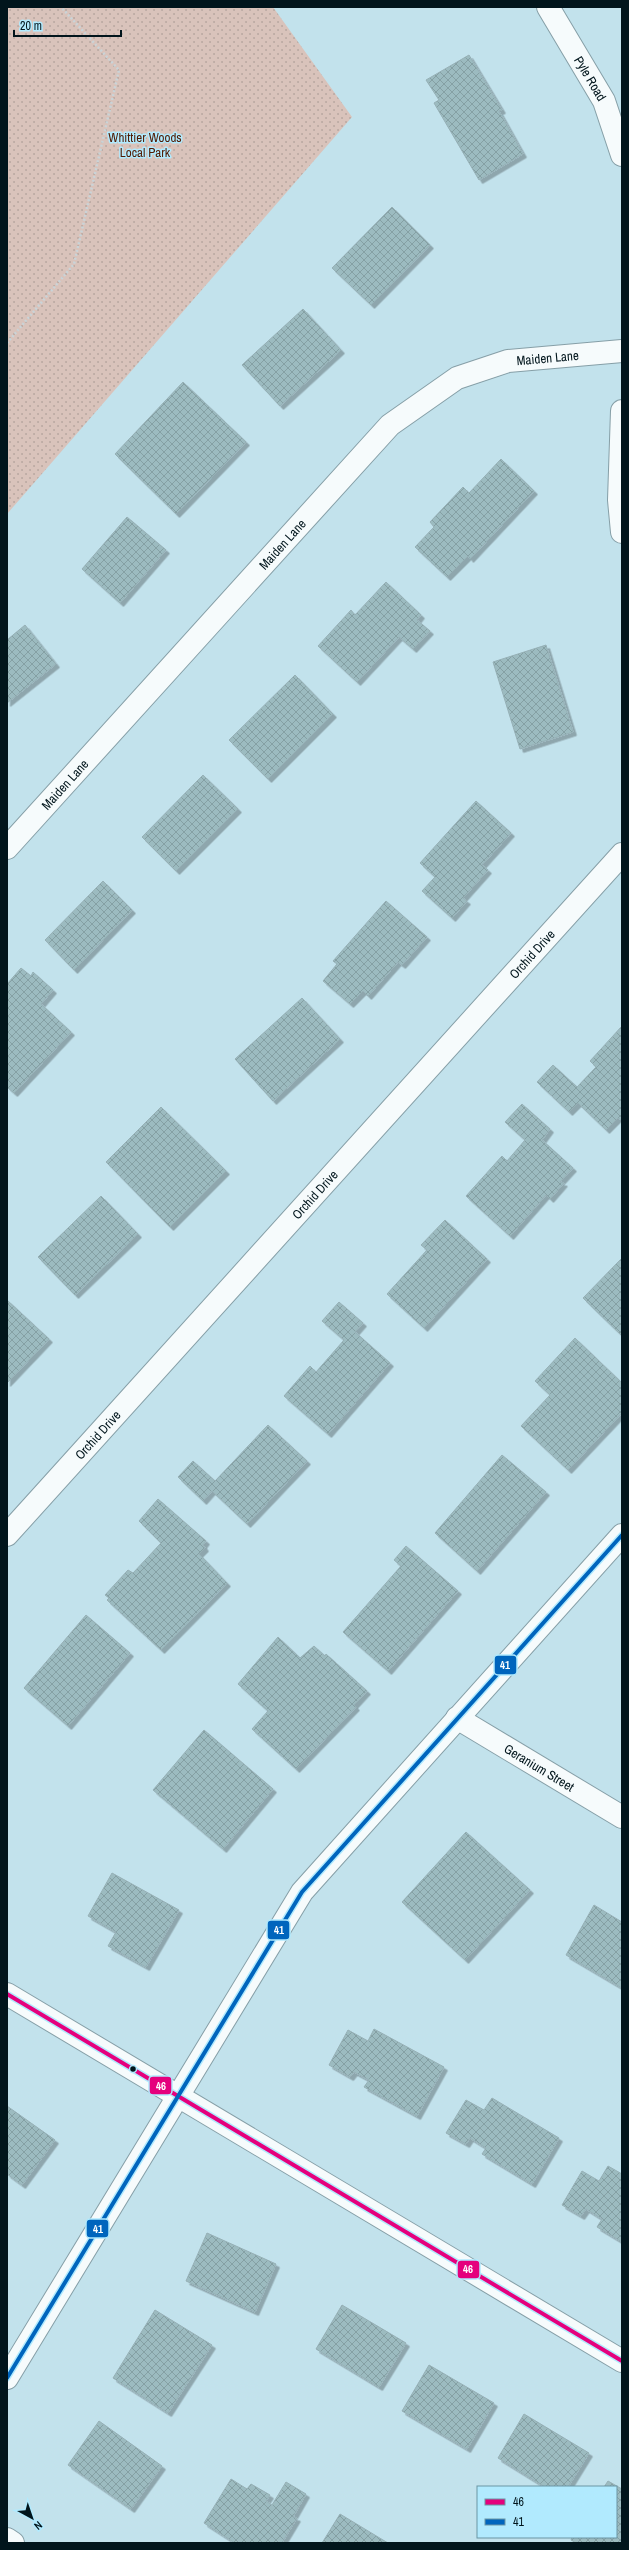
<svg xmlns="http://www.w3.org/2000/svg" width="629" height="2550" font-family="'Archivo Narrow',sans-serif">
	<defs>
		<pattern id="green-dots" width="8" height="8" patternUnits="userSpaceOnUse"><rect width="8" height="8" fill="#d9c3bb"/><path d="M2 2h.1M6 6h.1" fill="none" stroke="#b8a7a0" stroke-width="1.8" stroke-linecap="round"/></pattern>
		<pattern id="building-cross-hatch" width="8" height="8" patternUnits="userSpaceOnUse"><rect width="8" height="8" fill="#9cbbc0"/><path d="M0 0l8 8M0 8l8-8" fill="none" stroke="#85a0a4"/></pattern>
		<filter id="shadow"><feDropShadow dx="3.5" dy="3.5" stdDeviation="0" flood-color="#0004"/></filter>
	</defs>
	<rect width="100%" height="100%" fill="#c2e2ec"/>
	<path fill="url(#green-dots)" d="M 7,7 L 273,7 L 352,117 L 7,514 Z"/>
	<path fill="url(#building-cross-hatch)" stroke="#96b0b6" filter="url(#shadow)" d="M 469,55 L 502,110 L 499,111 L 523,154 L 479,180 L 434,103 L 439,100 L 426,80 Z
		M 392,207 L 430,245 L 371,305 L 332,268 Z
		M 303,309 L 341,350 L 280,406 L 242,365 Z
		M 183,382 L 246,442 L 176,514 L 115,454 Z
		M 501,459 L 534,491 L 470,559 L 468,556 L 447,577 L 415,547 L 434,527 L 430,522 L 463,487 L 469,493 Z
		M 127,517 L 166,550 L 120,603 L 82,569 Z
		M 386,582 L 421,615 L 417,620 L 430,631 L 413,649 L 399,637 L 357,682 L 318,646 L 351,610 L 355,615 Z
		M 25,625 L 56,664 L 7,703 L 7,640 Z
		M 546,645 L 573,732 L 520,749 L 493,662 Z
		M 295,675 L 333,714 L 268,779 L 229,740 Z
		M 203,775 L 238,809 L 176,871 L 142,837 Z
		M 476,801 L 511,833 L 482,865 L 488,870 L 463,898 L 467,901 L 452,918 L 422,891 L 435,877 L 420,863 Z
		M 103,881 L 132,910 L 74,970 L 45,940 Z
		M 386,901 L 427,937 L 402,965 L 398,962 L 368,996 L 363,991 L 350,1004 L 323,981 L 337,964 L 333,961 Z
		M 21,968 L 31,976 L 33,972 L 53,990 L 41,1004 L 71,1032 L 14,1093 L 7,1087 L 7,984 Z
		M 302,998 L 340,1039 L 273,1101 L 235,1059 Z
		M 622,1026 L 622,1120 L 618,1118 L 606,1130 L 578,1103 L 569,1112 L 537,1082 L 553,1065 L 577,1087 L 596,1067 L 590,1061 Z
		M 522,1104 L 550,1129 L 542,1140 L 573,1168 L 560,1182 L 564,1183 L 550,1199 L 546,1195 L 510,1236 L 466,1196 L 502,1156 L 507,1161 L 525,1140 L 505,1122 Z
		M 161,1107 L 226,1171 L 170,1227 L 106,1162 Z
		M 101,1196 L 138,1234 L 75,1295 L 38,1257 Z
		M 445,1220 L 487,1259 L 424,1328 L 387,1294 L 427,1250 L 421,1245 Z
		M 622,1258 L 622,1336 L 583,1298 Z
		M 7,1300 L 49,1339 L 7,1383 Z
		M 339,1302 L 363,1323 L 355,1332 L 390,1363 L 328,1434 L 284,1396 L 310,1366 L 316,1372 L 344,1340 L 322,1321 Z
		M 575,1338 L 622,1383 L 622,1413 L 568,1470 L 521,1426 L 550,1395 L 535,1381 Z
		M 268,1425 L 307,1461 L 247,1524 L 212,1491 L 203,1501 L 178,1477 L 193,1461 L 215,1481 Z
		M 502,1455 L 546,1492 L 477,1571 L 435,1533 Z
		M 158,1499 L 206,1541 L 203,1545 L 205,1548 L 199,1554 L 227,1583 L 161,1650 L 107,1600 L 109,1598 L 105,1595 L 128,1570 L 133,1573 L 161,1543 L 139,1521 Z
		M 406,1546 L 458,1591 L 388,1671 L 343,1632 L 401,1566 L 394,1560 Z
		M 86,1615 L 130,1653 L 68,1726 L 24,1688 Z
		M 278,1637 L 300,1658 L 314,1646 L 325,1656 L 326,1654 L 367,1691 L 354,1705 L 356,1707 L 296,1769 L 252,1729 L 268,1711 L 238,1684 Z
		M 204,1730 L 273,1789 L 223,1849 L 153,1790 Z
		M 466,1832 L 530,1890 L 465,1960 L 402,1902 Z
		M 112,1873 L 179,1910 L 146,1967 L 108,1946 L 116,1932 L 88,1916 Z
		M 594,1905 L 622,1922 L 622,1988 L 566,1955 Z
		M 374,2029 L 444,2067 L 417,2116 L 364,2087 L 369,2080 L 354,2072 L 350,2077 L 329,2065 L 348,2030 L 368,2041 Z
		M 492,2098 L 559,2138 L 532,2184 L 482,2154 L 486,2148 L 470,2138 L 466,2144 L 446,2133 L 466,2100 L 484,2110 Z
		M 7,2106 L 55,2140 L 22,2185 L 7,2174 Z
		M 608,2166 L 622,2174 L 622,2242 L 597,2227 L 602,2219 L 586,2209 L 581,2216 L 562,2205 L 582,2171 L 599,2181 Z
		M 207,2233 L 276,2264 L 255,2312 L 186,2281 Z
		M 342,2305 L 406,2343 L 379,2387 L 316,2349 Z
		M 155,2310 L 212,2345 L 168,2413 L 113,2378 Z
		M 429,2365 L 494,2403 L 467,2449 L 402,2411 Z
		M 524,2414 L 589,2453 L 568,2487 L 545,2487 L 498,2458 Z
		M 99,2421 L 162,2466 L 131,2509 L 68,2465 Z
		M 231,2479 L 247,2489 L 251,2484 L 270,2495 L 266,2501 L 272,2505 L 286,2482 L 306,2494 L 293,2517 L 297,2518 L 282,2543 L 235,2543 L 204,2523 Z
		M 608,2481 L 622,2489 L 622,2543 L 576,2543 L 571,2540 L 572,2537 L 616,2537 L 616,2487 L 604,2487 Z
		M 340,2514 L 388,2543 L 322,2543 Z"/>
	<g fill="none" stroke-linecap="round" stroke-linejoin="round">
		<defs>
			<g id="minor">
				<path id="s1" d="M 548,7 L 604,101 L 622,155"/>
				<path d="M 622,411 L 619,500 L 622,532"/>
				<path id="s2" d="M 7,848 L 390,425 L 457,378 L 508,361 L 622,351"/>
				<path id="s3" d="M 7,1535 L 622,854"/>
				<path id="s4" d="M 457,1718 L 622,1817"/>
				<path d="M 7,2378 L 302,1892 L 622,1535"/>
				<path d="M 7,2539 L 13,2543"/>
			</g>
			<path id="tertiary" d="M 7,1994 L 622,2361"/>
		</defs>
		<use href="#minor" stroke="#869fa7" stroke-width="24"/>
		<use href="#tertiary" stroke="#869fa7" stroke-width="24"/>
		<path stroke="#cad4d8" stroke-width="2.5" stroke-dasharray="2 2" stroke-linecap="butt" d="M 7,343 L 74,264 L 119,70 L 61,7"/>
		<use href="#minor" stroke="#f6fbfc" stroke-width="22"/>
		<use href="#tertiary" stroke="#f6fbfc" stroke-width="22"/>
		<defs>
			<path id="bus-1" d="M 7,1994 L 622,2361"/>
			<path id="bus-2" d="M 7,2378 L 302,1892 L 622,1535"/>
		</defs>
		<use href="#bus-1" stroke="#b1eafe" stroke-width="7"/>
		<use href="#bus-2" stroke="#b1eafe" stroke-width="7"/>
		<use href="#bus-1" stroke="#e5007d" stroke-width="4"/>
		<use href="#bus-2" stroke="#0065bd" stroke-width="4"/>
	</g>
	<circle fill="#01151c" stroke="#b1eafe" stroke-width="1.5" cx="133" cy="2069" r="3.5"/>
	<g text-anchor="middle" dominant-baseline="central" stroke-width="3" stroke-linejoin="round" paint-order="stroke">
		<g font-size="13" fill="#01151c" stroke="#b1eafe">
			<text stroke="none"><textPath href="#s1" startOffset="83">Pyle Road</textPath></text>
			<text stroke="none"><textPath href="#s2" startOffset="746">Maiden Lane</textPath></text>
			<text stroke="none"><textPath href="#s2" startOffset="410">Maiden Lane</textPath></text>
			<text stroke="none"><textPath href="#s2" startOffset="86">Maiden Lane</textPath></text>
			<text stroke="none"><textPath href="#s3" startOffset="783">Orchid Drive</textPath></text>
			<text stroke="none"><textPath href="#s3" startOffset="459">Orchid Drive</textPath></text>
			<text stroke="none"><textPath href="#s3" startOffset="135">Orchid Drive</textPath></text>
			<text stroke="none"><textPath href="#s4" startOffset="96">Geranium Street</textPath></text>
		</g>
		<g font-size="13" fill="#511901" stroke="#b1eafe">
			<text x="145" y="137">Whittier Woods<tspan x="145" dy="15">Local Park</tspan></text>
		</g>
	</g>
	<g stroke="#b1eafe" stroke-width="1.5">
		<rect x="494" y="1655" width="23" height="20" rx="4" fill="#0065bd"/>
		<rect x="267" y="1920" width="23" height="20" rx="4" fill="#0065bd"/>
		<rect x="149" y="2076" width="23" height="19" rx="4" fill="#e5007d"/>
		<rect x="86" y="2219" width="23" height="19" rx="4" fill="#0065bd"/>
		<rect x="457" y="2260" width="23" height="19" rx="4" fill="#e5007d"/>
	</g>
	<g font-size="11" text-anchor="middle" font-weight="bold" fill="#fff">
		<text x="505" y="1669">41</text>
		<text x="279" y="1934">41</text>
		<text x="161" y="2090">46</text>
		<text x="98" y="2233">41</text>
		<text x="468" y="2273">46</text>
	</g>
	<rect width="629" height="2550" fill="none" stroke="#01151c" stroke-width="16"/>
	<rect x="477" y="2486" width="140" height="52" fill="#b1eafe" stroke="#6b95a4"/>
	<rect x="485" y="2499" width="20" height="6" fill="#e5007d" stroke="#6b95a4"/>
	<text x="513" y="2506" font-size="12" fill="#01151c">46</text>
	<rect x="485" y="2519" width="20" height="6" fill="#0065bd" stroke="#6b95a4"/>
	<text x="513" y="2526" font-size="12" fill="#01151c">41</text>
	<g transform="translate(32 2518) rotate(140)" stroke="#b1eafe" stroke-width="3" paint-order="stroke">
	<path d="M0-3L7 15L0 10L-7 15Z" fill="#01151c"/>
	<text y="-6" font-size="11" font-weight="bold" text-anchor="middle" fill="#01151c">N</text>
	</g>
	<path d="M14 30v6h107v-6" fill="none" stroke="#01151c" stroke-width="2"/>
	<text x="20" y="30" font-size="12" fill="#01151c" stroke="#b1eafe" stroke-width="3" paint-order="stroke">20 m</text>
</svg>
